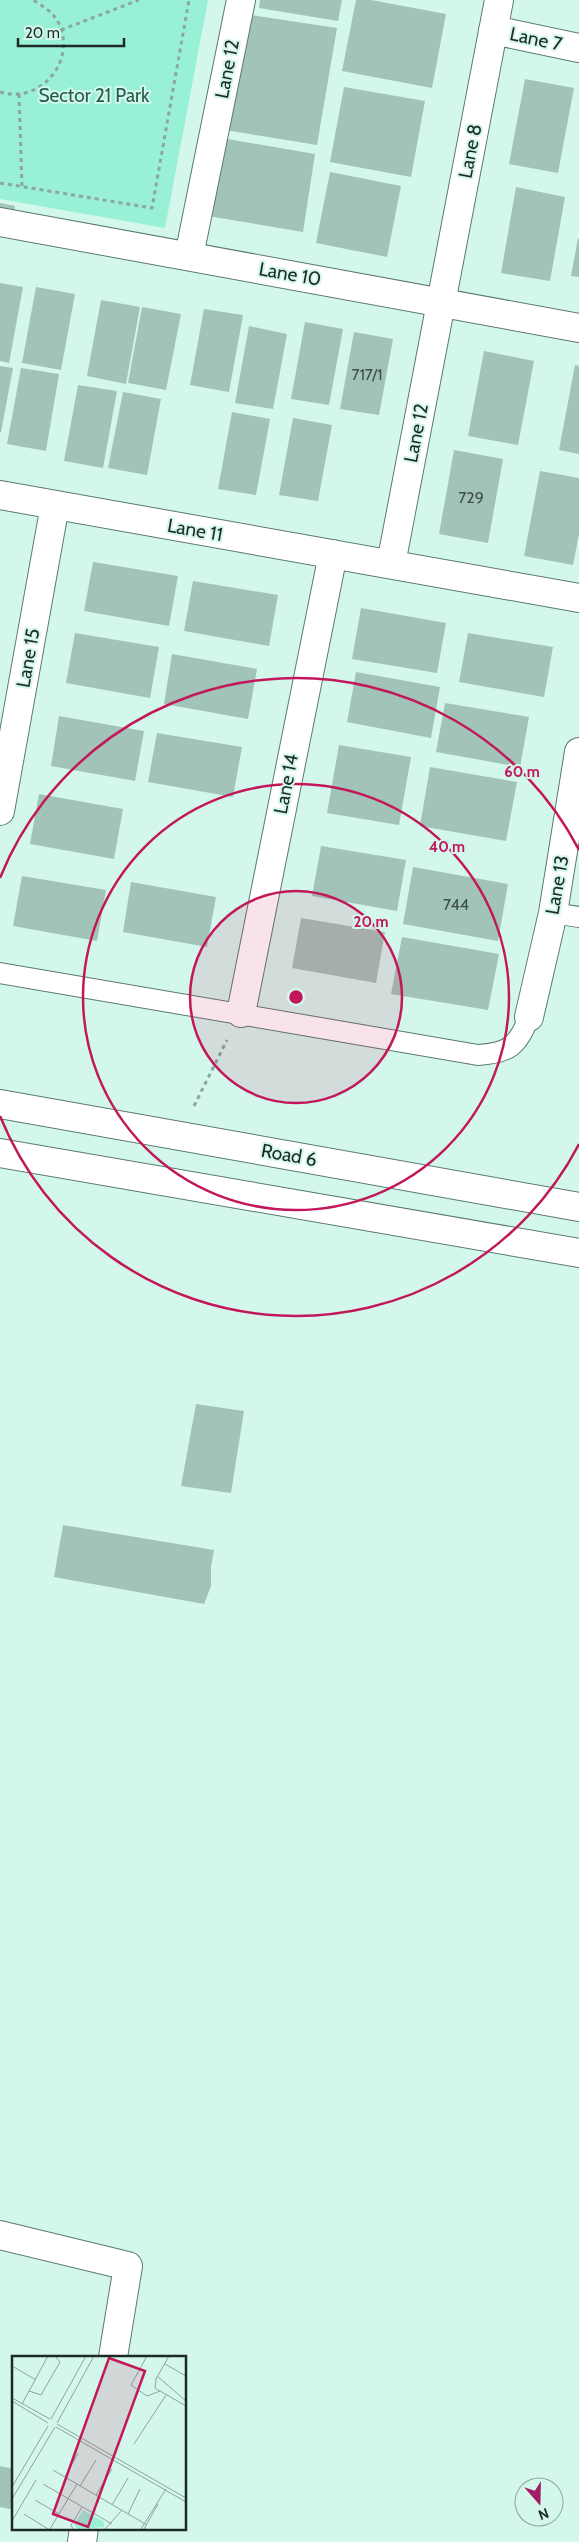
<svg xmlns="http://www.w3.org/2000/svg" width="579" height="2542" font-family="Cabin,sans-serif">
	<rect width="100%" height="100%" fill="#d4f7ec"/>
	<path fill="#98f0d6" d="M 0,0 L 208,0 L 165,228 L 0,199 Z"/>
	<path fill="#a2c3b8" d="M 260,0 L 342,0 L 338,21 L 259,8 Z
		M 356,0 L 371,0 L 446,14 L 432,88 L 342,71 Z
		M 244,14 L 337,28 L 317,145 L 225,130 Z
		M 525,79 L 574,88 L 558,173 L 509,164 Z
		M 344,87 L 425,101 L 411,177 L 330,162 Z
		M 221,138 L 315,154 L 303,232 L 208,216 Z
		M 330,172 L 401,186 L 387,257 L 316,243 Z
		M 516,187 L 565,197 L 550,281 L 501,273 Z
		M 0,203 L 15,206 L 13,220 L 0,218 Z
		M 578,238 L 579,239 L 579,277 L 571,276 Z
		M 0,283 L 23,287 L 9,363 L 0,361 Z
		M 36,287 L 75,294 L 61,370 L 22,363 Z
		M 101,300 L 140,307 L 126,384 L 87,376 Z
		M 142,307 L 181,314 L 166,390 L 128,383 Z
		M 204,309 L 243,315 L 229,392 L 190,385 Z
		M 305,322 L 343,329 L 329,405 L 291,399 Z
		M 249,326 L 287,334 L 273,409 L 235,403 Z
		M 354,332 L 393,339 L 379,415 L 340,409 Z
		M 484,351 L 534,361 L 518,445 L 468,436 Z
		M 575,365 L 579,366 L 579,454 L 559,450 Z
		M 0,366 L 13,368 L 1,432 L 0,432 Z
		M 21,368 L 59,374 L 46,451 L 7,444 Z
		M 78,385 L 117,391 L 103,468 L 64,461 Z
		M 123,392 L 161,399 L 147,475 L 108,468 Z
		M 232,412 L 270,419 L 256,495 L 218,489 Z
		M 293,418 L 332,425 L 318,501 L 279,495 Z
		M 454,450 L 503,459 L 488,543 L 439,534 Z
		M 540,471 L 579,478 L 579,534 L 573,565 L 524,556 Z
		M 93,562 L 178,576 L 169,626 L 84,611 Z
		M 193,581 L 278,595 L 269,646 L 184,631 Z
		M 361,608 L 446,623 L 437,673 L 352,659 Z
		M 75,633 L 159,647 L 150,698 L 66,683 Z
		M 468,633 L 553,647 L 544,697 L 459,682 Z
		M 172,654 L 257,669 L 248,719 L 164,704 Z
		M 356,672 L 440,687 L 431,738 L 347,722 Z
		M 445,703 L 529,717 L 520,767 L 436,752 Z
		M 59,716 L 144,731 L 135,781 L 51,766 Z
		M 157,733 L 242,747 L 233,797 L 148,782 Z
		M 339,745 L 411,757 L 399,825 L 327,813 Z
		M 430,767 L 517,782 L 506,841 L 420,826 Z
		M 39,794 L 123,809 L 114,859 L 30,844 Z
		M 321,846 L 406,860 L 397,911 L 312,896 Z
		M 413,867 L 508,884 L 498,941 L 403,924 Z
		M 22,876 L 106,890 L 97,941 L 13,926 Z
		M 131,882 L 216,897 L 207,947 L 123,932 Z
		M 301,918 L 385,932 L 376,983 L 292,968 Z
		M 402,937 L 499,954 L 488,1010 L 391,994 Z
		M 196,1404 L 244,1411 L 231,1493 L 181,1486 Z
		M 63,1525 L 214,1550 L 211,1567 L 211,1586 L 204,1604 L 54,1577 Z
		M 0,2466 L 14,2469 L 14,2510 L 0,2507 Z"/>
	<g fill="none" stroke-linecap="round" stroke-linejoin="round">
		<defs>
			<path id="service" d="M 553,913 L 579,917
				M 0,973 L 478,1055 C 509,1053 518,1046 529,1017"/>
			<path id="minor" d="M 493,30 L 579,48
				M 0,222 L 579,328
				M 189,256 L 241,0
				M 0,495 L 579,598
				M 391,564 L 499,0
				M 0,811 L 55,505
				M 241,1013 L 333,554
				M 529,1017 L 553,913 L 579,752
				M 0,2235 L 128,2266 L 113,2357
				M 82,2542 L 84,2528"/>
			<path id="tertiary" d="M 0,1104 L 579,1207
				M 0,1153 L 579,1253"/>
		</defs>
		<use href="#service" stroke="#5b7a70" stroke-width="22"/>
		<use href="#minor" stroke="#5b7a70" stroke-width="30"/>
		<use href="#tertiary" stroke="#5b7a70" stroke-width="30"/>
		<path stroke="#8ca79e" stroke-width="3" stroke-dasharray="4 4" stroke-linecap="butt" d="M 61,30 L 139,0
			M 0,92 C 39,104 75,64 60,26 C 55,13 44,7 33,0
			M 19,94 L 22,187
			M 0,183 L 152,208 L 189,0
			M 194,1106 L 227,1040"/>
		<use href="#service" stroke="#fff" stroke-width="20"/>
		<use href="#minor" stroke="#fff" stroke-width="28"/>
		<use href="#tertiary" stroke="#fff" stroke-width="28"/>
	</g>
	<circle cx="296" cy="997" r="106" fill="#c2185b" fill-opacity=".12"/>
	<g fill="none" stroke="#c2185b" stroke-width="2.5">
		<circle cx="296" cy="997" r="106"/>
		<circle cx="296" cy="997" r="213"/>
		<path d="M579 1144A319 319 0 0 1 0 1116M0 878A319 319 0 0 1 579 850"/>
	</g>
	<g text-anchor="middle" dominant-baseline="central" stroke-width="4" stroke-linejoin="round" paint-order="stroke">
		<g font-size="16" fill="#3e504a">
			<text x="367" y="374">717/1</text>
			<text x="471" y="497">729</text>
			<text x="456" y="904">744</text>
		</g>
		<g font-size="19" fill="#1d2a26" stroke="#d4f7ec">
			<text transform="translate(536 39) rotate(12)">Lane 7</text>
			<text transform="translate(227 69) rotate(-79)">Lane 12</text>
			<text transform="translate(470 151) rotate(-79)">Lane 8</text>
			<text transform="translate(290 274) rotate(10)">Lane 10</text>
			<text transform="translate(416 433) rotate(-79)">Lane 12</text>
			<text transform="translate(195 530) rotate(10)">Lane 11</text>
			<text transform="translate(28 658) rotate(-80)">Lane 15</text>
			<text transform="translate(286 784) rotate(-79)">Lane 14</text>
			<text transform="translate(557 885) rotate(-80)">Lane 13</text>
			<text transform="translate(289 1155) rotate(10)">Road 6</text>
		</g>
		<g font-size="19" fill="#265b4d" stroke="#d4f7ec">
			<text x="94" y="95">Sector 21 Park</text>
		</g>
	</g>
	<g transform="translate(12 2356)">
		<rect width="174" height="174" fill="#d4f7ec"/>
		<path d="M 71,154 L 92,166 L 92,171 L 66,173 L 62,169 Z" fill="#98f0d6"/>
		<path fill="none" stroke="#8ba59d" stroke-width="1" d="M 135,0 L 119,29 L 135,40 L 148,35M 157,0 L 144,23 L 143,32 L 174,50M 153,8 L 174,20M 0,10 L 24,24M 145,20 L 174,45M 17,35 L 29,39 L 48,6 L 43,0M 0,42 L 38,63M 0,45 L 36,67M 10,48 L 36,0M 39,63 L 74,0M 45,67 L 82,0M 45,68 L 174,142M 44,71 L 174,146M 122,88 L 154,39M 41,114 L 135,169M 53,121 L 66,97M 31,128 L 100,168M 68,130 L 84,104M 0,131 L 36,70M 84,139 L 100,113M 0,143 L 43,71M 23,144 L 47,158M 100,149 L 116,122M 12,158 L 36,173M 116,158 L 128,133M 0,165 L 24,124M 38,173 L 65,128M 61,173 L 59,169 L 70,151M 93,173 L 110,154M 129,173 L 154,133M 132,173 L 146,148"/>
		<path fill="#c2185b" fill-opacity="0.15" stroke="#c2185b" stroke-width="2.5" d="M 97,2 L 133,15 L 76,171 L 41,158 Z"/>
		<rect width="174" height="174" fill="none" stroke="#1d2a26" stroke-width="2.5"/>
	</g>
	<circle cx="296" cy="997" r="8" fill="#c2185b" stroke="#d4f7ec" stroke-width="2.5"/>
	<g font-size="15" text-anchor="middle" font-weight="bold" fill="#c2185b" stroke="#d4f7ec" stroke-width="4" stroke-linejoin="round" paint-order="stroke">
		<text x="522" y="777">60 m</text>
		<text x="447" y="852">40 m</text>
		<text x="371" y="927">20 m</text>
	</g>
	<g transform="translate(539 2502) rotate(160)"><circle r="24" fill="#d4f7ec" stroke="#8ba59d"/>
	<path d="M0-4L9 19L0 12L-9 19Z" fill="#a31b66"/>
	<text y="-8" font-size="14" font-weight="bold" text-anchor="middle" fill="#1d2a26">N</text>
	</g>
	<path d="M18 38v8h106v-8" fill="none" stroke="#1d2a26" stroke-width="2.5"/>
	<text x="25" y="38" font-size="15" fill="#1d2a26" stroke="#d4f7ec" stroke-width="4" paint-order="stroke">20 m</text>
</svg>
